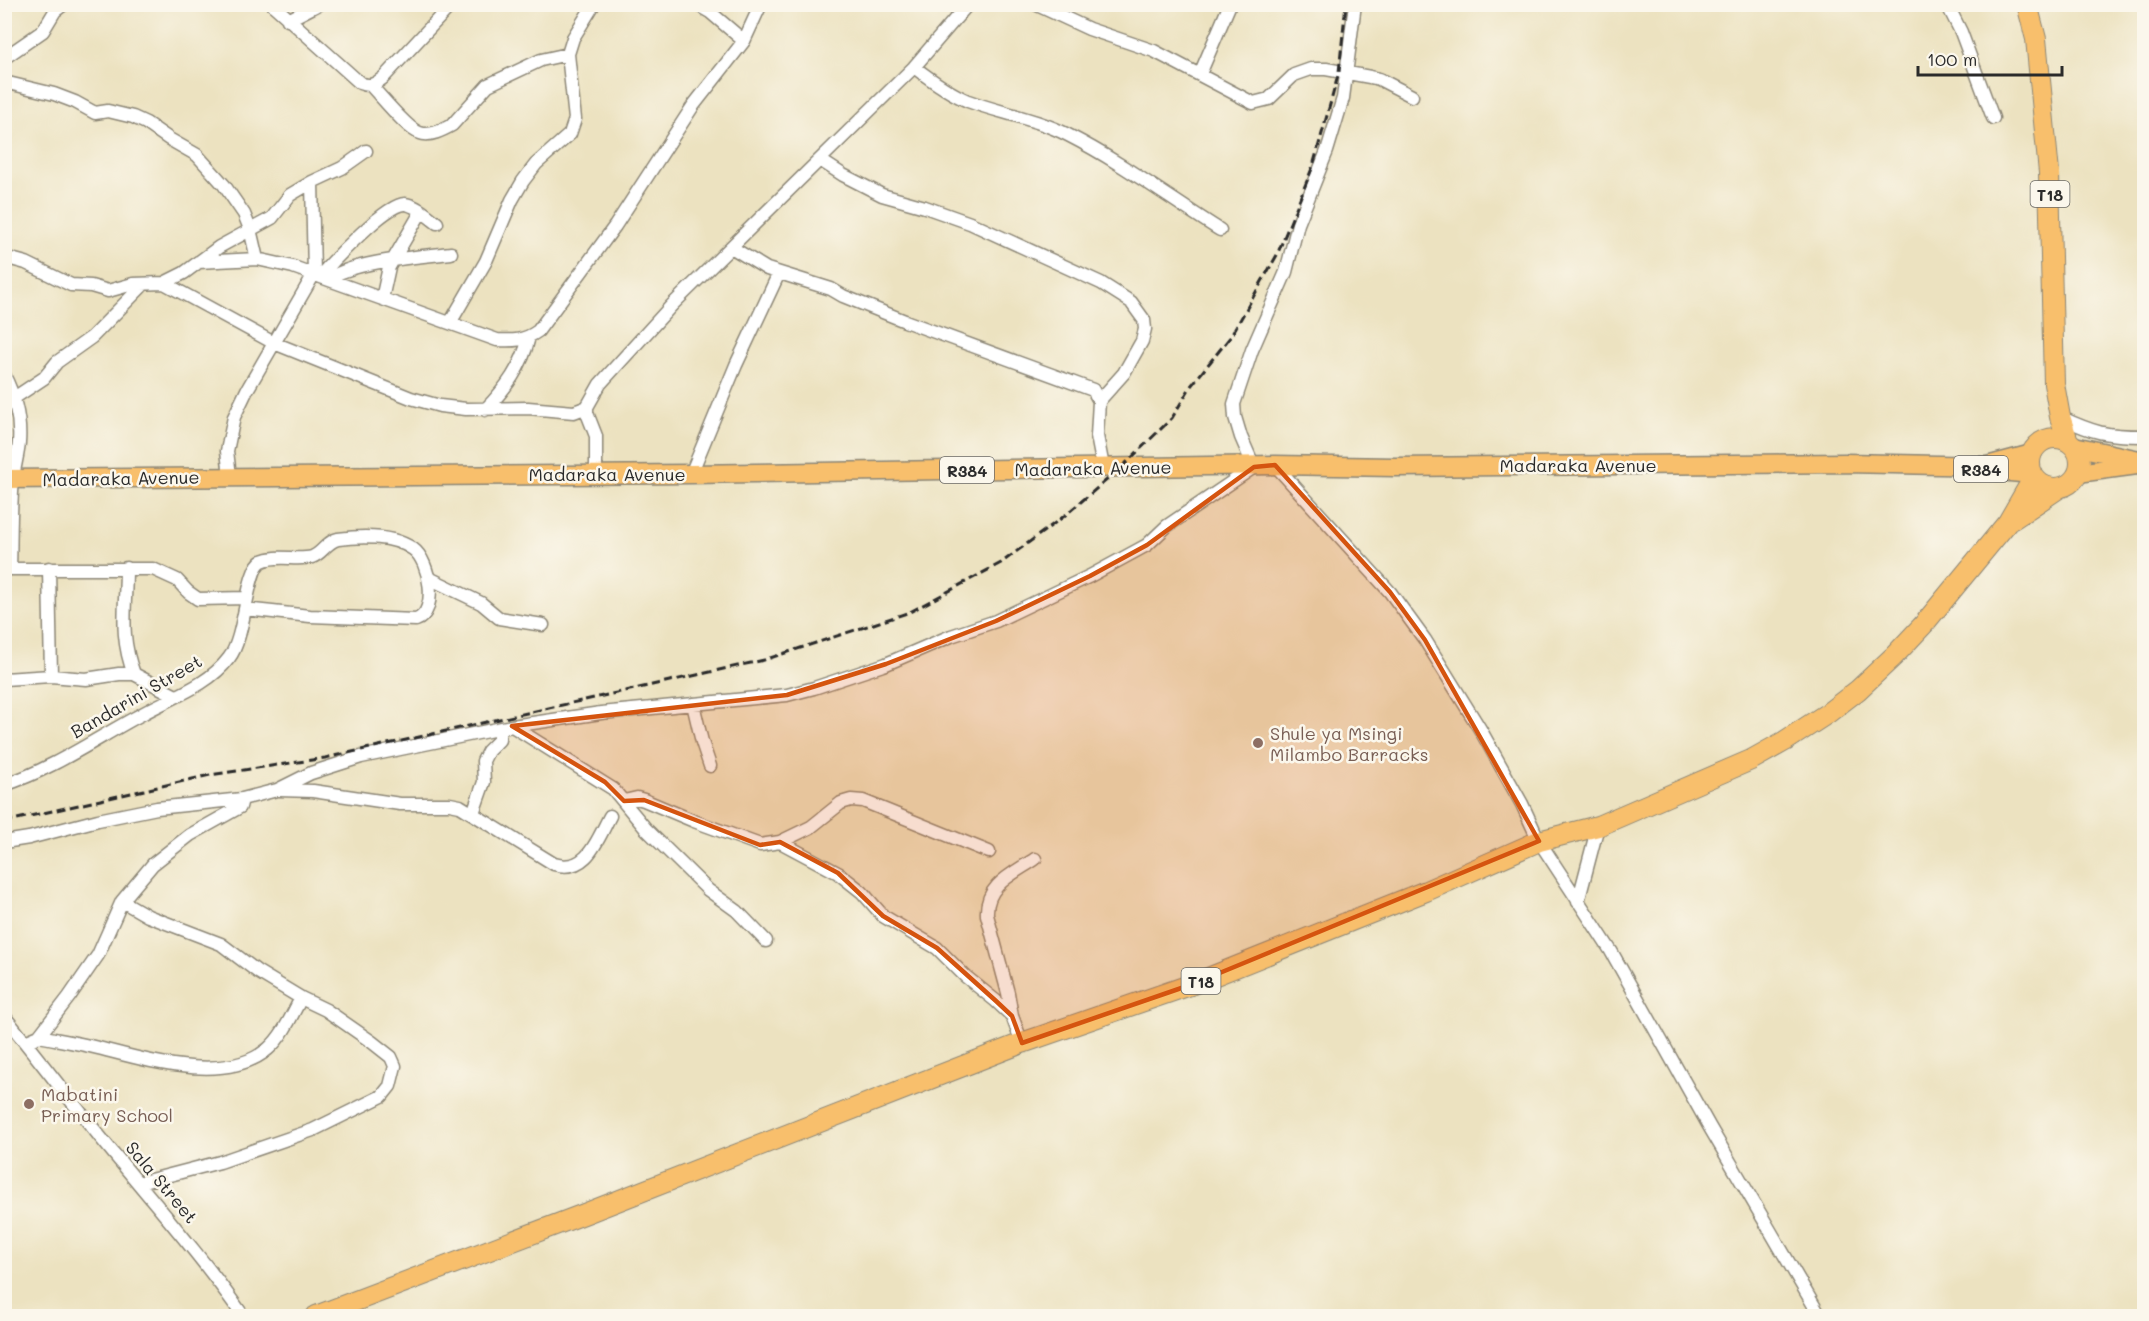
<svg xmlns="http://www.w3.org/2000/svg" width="2149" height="1321" font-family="Mali,sans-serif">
	<rect width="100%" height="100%" fill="#fbf7ec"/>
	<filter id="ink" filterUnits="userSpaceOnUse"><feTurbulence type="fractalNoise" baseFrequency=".0167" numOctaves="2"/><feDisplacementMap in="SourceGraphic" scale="12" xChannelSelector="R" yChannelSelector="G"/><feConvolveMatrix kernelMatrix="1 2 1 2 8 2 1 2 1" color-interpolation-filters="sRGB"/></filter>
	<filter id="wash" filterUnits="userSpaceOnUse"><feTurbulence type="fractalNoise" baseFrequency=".008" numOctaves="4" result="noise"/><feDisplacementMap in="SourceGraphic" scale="24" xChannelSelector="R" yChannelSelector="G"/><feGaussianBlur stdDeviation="1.35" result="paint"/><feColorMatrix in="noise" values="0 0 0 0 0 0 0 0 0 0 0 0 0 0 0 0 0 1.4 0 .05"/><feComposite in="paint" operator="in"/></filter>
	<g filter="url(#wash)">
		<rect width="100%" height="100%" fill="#ece2c0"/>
	</g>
	<g filter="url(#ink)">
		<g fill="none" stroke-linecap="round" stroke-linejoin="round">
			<defs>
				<path id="minor" d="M 272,4 L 360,83 C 370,87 374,85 383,78 L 452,4
					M 696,4 L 710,12 L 744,41
					M 1035,4 L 1089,29 L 1154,51 L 1253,103 L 1269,99 L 1294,75 L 1311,69 L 1326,69 L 1370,77 L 1379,79 L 1412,96
					M 1947,4 L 1961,32 L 1993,118
					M 288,20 L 319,4
					M 4,58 L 43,31 L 55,11 L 64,4
					M 914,67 C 931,80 949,93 968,101 C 1001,113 1037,119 1068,135 C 1121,162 1169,198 1220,230
					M 1200,74 L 1230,4
					M 4,82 L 54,94 L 75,102 L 95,113 L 108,111 L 133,117 L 146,123 L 169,139 L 197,155 L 224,185 L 244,214 L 250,229 L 257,259
					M 371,86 C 381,96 408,130 420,133 C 430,137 443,130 452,125 L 488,85 L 541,60 L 568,54
					M 820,160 L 843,175 L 882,195 L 925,207 L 970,223 L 1101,283 L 1131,302 L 1144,320 L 1145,329 L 1142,341 L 1124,373 L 1099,401
					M 731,247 L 767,269 L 831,289 L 843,296 L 905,321 L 1093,390 L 1099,401 L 1097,436 L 1103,467
					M 4,257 L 26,263 L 71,285 L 91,286 L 108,291 L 133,284 L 164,283 L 184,273 L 219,247 L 272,218 L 290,195 L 312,182
					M 198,262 L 257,259 L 293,267 L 497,340 C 513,341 524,341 538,331 L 615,226 L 693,106 L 744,41 L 761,4
					M 320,276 C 333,261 387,203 405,204 C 416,205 429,217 437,223
					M 329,280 C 346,262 425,256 451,253
					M 164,283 L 274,343 L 411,398 L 440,406 L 466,409 L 528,408 L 574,412 L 587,407
					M 382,299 L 389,267 L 421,212
					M 450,323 L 486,261 L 512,200 L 523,181 L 536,164 L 570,134 L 575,119 L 568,54 L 573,38 L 594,4
					M 4,375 C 15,397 21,418 19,443 C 18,455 14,467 13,480 C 10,509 11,539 10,569
					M 14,398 L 44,378 L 57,362 L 92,337 L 144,284
					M 485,410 C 506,388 522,367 529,337
					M 2060,417 C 2094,433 2106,436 2144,436
					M 1275,465 L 1390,592 L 1425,640 L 1480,729 L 1522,804 L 1539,841 L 1611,951 L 1709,1126 L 1820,1316
					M 596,474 L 596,436 L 587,413 L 587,407 L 600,384 L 672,305 L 914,67 L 968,4
					M 691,474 L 736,365 L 779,273
					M 230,476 L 227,451 L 234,417 L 247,390 L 314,274 L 312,182 L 342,168 L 366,151
					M 49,568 L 51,676
					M 126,568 C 126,608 119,635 134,674 L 176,696
					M 4,569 L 153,569 L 177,580 L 188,592 L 198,599 L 247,598
					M 429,578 L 481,603 L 499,618 L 543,625
					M 4,679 L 51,676 L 86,679 L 119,674 L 134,674
					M 693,704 L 702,742 L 710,766
					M 512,726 L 613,789 L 646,829 L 708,890 L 737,911 L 766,941
					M 4,785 C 53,769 97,738 142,714 C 172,697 208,686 229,658 C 246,637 246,569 262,561 C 277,554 296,561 312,557 C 322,554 327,541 338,539 C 360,536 393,535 413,549 C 430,561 439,612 416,620 L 310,616 L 245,609
					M 279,790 L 313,791 L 400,804 L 450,804 L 460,806 L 554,864 C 587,874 597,840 610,816
					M 624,801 L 637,798 L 644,800 L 694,821 L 760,845 L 780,842 L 811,827 L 841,803 L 851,800 L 863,801 L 989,852
					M 473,813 L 484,782 L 483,761 L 488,751 L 499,740 L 499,729
					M 4,842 L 29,838 L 98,820 L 157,808 L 242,799 L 277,790 L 311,773 L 361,757 L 512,726 L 601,713 L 787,695 L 814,688 L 886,664 L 951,636 L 996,621 L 1090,576 L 1147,545 L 1167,526 L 1254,467 L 1241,437 L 1235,417 L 1234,404 L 1252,350 L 1286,272 L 1298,224 L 1327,151 L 1337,118 L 1343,98 L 1355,4
					M 780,842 L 838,873 L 862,892 L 883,916 L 937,948 L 965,976 L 996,1001 L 1012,1016 L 1022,1043
					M 122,901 L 148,916 L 221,944 L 258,972 L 301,998 L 326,1010 L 372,1042 L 391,1057 L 395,1066 L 390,1086 L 382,1096 L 313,1130 L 220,1162 L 139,1183
					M 1578,902 L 1598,826
					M 4,1016 C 30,1048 55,1081 81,1113 C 135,1182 194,1245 243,1316
					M 1012,1016 L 1008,993 L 987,915 C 985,885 1013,874 1035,859
					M 39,1036 C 59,1040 79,1043 98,1048 C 146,1060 226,1085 268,1049 C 283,1036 292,1015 301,998
					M 25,1042 L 39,1036 L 69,997 L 98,955 L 122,901 L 153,864 L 190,835 L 240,807 L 242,799"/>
				<path id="primary" d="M 2074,446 L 2144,461
					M 1987,470 L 2033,474
					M 2078,473 L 2137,465
					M 4,479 L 691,474 L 1275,465 L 1395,467 L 1845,463 L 1987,466 L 2032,454"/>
				<path id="trunk" d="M 2027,4 L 2036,39 L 2049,173 L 2054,384 L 2060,417 L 2068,441
					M2030 463a25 25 0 1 1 50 0a25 25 0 1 1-50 0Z
					M 2013,519 L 2059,488
					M 316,1316 L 584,1214 L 1022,1043 L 1193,984 L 1426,891 L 1539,841 L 1598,826 L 1751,760 L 1785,741 L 1828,713 L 1858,690 L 1894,656 L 1924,624 L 2008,522 L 2034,477"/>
			</defs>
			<use href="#minor" stroke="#8c8676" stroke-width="15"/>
			<use href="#primary" stroke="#8c8676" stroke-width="21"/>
			<use href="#trunk" stroke="#8c8676" stroke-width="22"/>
			<use href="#minor" stroke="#fff" stroke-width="12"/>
			<use href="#primary" stroke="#f8bf6c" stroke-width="18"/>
			<use href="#trunk" stroke="#f8bf6c" stroke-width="20"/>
			<path stroke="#2b2b2b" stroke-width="3" stroke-dasharray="9 4.5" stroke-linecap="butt" d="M 4,822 L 210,775 L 325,758 L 764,660 L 910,612 L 1001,563 L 1063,517 L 1122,467 L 1172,418 L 1191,386 L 1231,336 L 1277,255 L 1313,166 L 1339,72 L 1346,4"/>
		</g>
	</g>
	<path fill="#d5540f" fill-opacity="0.2" stroke="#d5540f" stroke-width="4.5" stroke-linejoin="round" d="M 1275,465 L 1390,592 L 1425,640 L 1539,841 L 1193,984 L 1022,1043 L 1012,1016 L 996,1001 L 937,948 L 883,916 L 838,873 L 780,842 L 760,845 L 644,800 L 624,801 L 605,782 L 512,726 L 787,695 L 886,664 L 996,621 L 1090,576 L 1147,545 L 1254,467 Z"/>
	<g fill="#8d6e63" stroke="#fbf7ec" stroke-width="2">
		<circle cx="1258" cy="743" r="6"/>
		<circle cx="29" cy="1104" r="6"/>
	</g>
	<g text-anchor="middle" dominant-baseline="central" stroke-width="5" stroke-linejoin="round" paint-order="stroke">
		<g fill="#fbf7ec" stroke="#696865" stroke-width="1.5">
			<rect x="2030.5" y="181" width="39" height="26" rx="4.5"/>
			<rect x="1954" y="456" width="54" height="26" rx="4.5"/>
			<rect x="940" y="457" width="54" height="26" rx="4.5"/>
			<rect x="1181.5" y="968" width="39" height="26" rx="4.5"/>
		</g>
		<g font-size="16" font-weight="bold" fill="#2b2b2b">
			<text x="2050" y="194">T18</text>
			<text x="1981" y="469">R384</text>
			<text x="967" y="470">R384</text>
			<text x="1201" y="981">T18</text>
		</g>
		<g font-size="18" fill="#2b2b2b" stroke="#fbf7ec">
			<text x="1578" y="465">Madaraka Avenue</text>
			<text transform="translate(1093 468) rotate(-1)">Madaraka Avenue</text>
			<text x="607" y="474">Madaraka Avenue</text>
			<text transform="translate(121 478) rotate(-1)">Madaraka Avenue</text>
			<text transform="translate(136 696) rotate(-30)">Bandarini Street</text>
			<text transform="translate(162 1182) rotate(50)">Sala Street</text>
		</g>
		<g font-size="18" fill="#785e54" stroke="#fbf7ec" text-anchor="start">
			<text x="1270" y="733">Shule ya Msingi<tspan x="1270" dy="21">Milambo Barracks</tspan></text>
			<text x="41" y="1094">Mabatini<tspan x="41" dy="21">Primary School</tspan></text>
		</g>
	</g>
	<rect width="2149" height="1321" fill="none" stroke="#fbf7ec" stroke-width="24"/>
	<path d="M1918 66v9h144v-9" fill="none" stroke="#2b2b2b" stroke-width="3"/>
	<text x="1927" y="66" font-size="18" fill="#2b2b2b" stroke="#fbf7ec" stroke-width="4.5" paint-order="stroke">100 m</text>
</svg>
